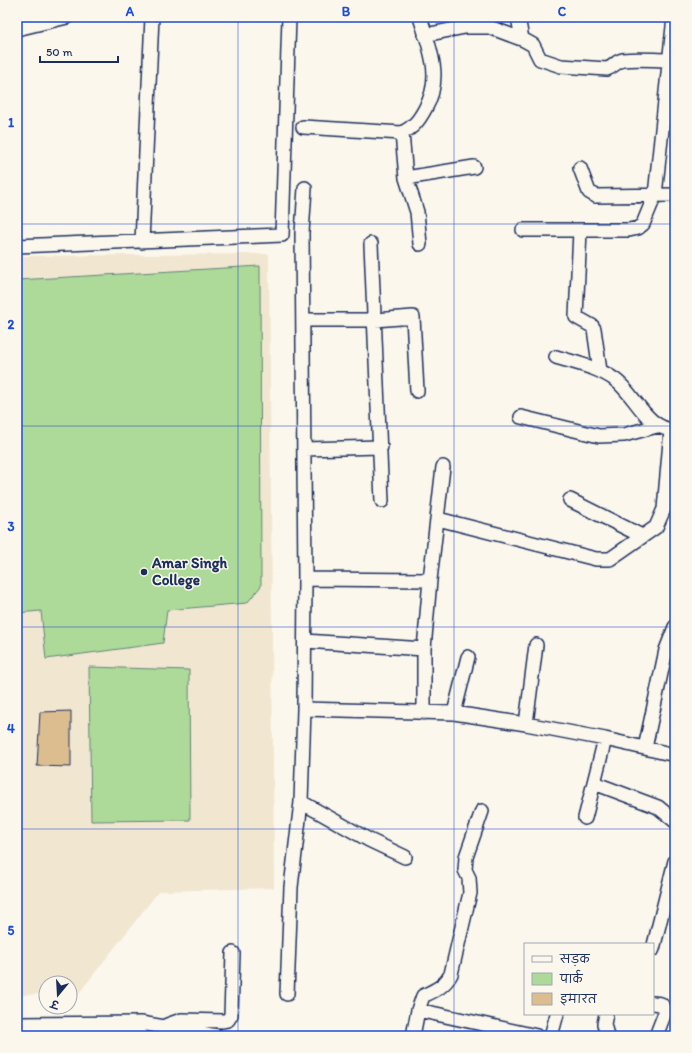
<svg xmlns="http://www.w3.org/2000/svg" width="692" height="1053" font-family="Itim,'Playpen Sans Deva',sans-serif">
	<rect width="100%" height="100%" fill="#fbf7ec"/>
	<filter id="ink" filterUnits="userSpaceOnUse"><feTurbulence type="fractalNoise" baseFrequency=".025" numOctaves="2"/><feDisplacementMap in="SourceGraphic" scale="8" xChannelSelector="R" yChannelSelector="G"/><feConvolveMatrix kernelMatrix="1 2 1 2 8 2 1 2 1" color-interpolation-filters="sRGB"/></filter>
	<g filter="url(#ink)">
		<path fill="#f1e6d0" d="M 269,254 L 274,888 L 159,891 L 79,993 L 70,993 L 70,983 L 46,983 L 46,994 L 17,995 L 17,256 Z"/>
		<path fill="#adda99" stroke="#64847c" d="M 260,266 L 261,586 L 247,603 L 167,610 L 163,643 L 46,659 L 41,611 L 17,613 L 17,280 Z
			M 89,667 L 189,670 L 190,820 L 91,821 Z"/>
		<path fill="#dbbd8f" stroke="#1b2f5e" d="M 71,711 L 71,767 L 37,766 L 40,712 Z"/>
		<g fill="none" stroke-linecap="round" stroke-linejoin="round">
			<defs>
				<path id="minor" d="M 518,17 L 522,39
					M 17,29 L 67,17
					M 425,35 L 465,27 L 489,27 L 524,40 L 533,45 L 540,59 L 561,66 L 607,69 C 614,67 616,61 623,60 C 638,58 654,60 668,60
					M 303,127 L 402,133 L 406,178 L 417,212 L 420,244
					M 402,133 C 414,127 419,120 425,109 C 443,78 430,49 420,17
					M 580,168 L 589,192 L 596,196 L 675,195
					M 406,178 L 474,167
					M 523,230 L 629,230 L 638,228 L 643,224 L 655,195 L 674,17
					M 580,231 L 576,317 L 592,326 L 594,329 L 600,371
					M 142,242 L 152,17
					M 371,244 L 382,501
					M 17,246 L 282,235 L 289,17
					M 303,320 L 375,320 L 413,317 L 417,391
					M 556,357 C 576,363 597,367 614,379 C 635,393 646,430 675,430
					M 521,417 L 599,436 L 624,435 L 657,426
					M 304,449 L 381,447
					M 570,500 L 642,536
					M 438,519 L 596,559 L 610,559 L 656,527 L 664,509 L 671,430
					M 305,579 L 430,580
					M 305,641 L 424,649
					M 304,709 L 454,713 L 526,724 L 605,739 L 675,755
					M 424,713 L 424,649 L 430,580 L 443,467
					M 454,713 L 468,657
					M 526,724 L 536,645
					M 645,748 L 666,650 L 675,627
					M 594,783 L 658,807 L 675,821
					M 301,802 L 369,840 L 405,857
					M 585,818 L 605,739
					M 653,949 L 675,861
					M 287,994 L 291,887 L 301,802 L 304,709 L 305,579 L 302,233 L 305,188
					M 653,1003 L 661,1004 L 666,1010 L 656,1036
					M 418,1010 L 537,1036
					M 606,1014 L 604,1024 L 607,1036
					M 17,1024 L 141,1023 L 217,1036
					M 167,1025 L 181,1020 L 223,1021 L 228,1020 L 231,1015 L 233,953
					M 17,1035 L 142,1036
					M 413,1036 L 418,1010 L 423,996 C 436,990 445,986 451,974 L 470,893 L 469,878 L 465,870 L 466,857 L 482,811
					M 551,1036 L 557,1014"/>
			</defs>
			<use href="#minor" stroke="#1b2f5e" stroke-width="16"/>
			<use href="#minor" stroke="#fbf7ec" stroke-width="13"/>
		</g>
	</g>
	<path fill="none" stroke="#1d4ed8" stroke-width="1" stroke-opacity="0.55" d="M 238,17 L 238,1036M 454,17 L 454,1036M 17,224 L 675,224M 17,426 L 675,426M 17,627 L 675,627M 17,829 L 675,829"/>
	<circle fill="#1b2f5e" stroke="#fbf7ec" stroke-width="1.5" cx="144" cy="572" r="4"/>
	<g text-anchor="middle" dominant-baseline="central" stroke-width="3" stroke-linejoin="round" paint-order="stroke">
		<g font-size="15" font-weight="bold" fill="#1b2f5e" stroke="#fbf7ec" text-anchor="start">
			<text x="152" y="563">Amar Singh<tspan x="152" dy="17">College</tspan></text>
		</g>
	</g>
	<rect width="692" height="1053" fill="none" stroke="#fbf7ec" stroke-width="44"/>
	<rect x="524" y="943" width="130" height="72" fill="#fbf7ec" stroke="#a1a7b3"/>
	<rect x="532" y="956" width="20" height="6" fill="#fbf7ec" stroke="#a1a7b3"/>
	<text x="560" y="963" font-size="12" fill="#1b2f5e">सड़क</text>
	<rect x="532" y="973" width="20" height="12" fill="#adda99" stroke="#a1a7b3"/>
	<text x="560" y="983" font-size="12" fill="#1b2f5e">पार्क</text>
	<rect x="532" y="993" width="20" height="12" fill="#dbbd8f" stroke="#a1a7b3"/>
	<text x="560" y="1003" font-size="12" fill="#1b2f5e">इमारत</text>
	<g transform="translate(58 995) rotate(198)"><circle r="19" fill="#fbf7ec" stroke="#a1a7b3"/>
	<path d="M0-3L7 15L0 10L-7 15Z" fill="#1b2f5e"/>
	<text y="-6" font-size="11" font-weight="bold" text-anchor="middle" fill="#1b2f5e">उ</text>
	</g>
	<path d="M40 56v6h78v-6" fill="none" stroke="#1b2f5e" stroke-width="2"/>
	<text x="46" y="56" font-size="12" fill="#1b2f5e" stroke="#fbf7ec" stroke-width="3" paint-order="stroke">50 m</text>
	<rect x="22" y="22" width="648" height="1009" fill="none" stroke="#1d4ed8" stroke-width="1.5"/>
	<g font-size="13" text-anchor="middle" font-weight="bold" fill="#1d4ed8">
		<text x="130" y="16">A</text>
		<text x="346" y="16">B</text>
		<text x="562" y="16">C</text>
		<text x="11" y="127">1</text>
		<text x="11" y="329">2</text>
		<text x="11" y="531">3</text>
		<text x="11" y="733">4</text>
		<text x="11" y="935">5</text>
	</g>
</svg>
